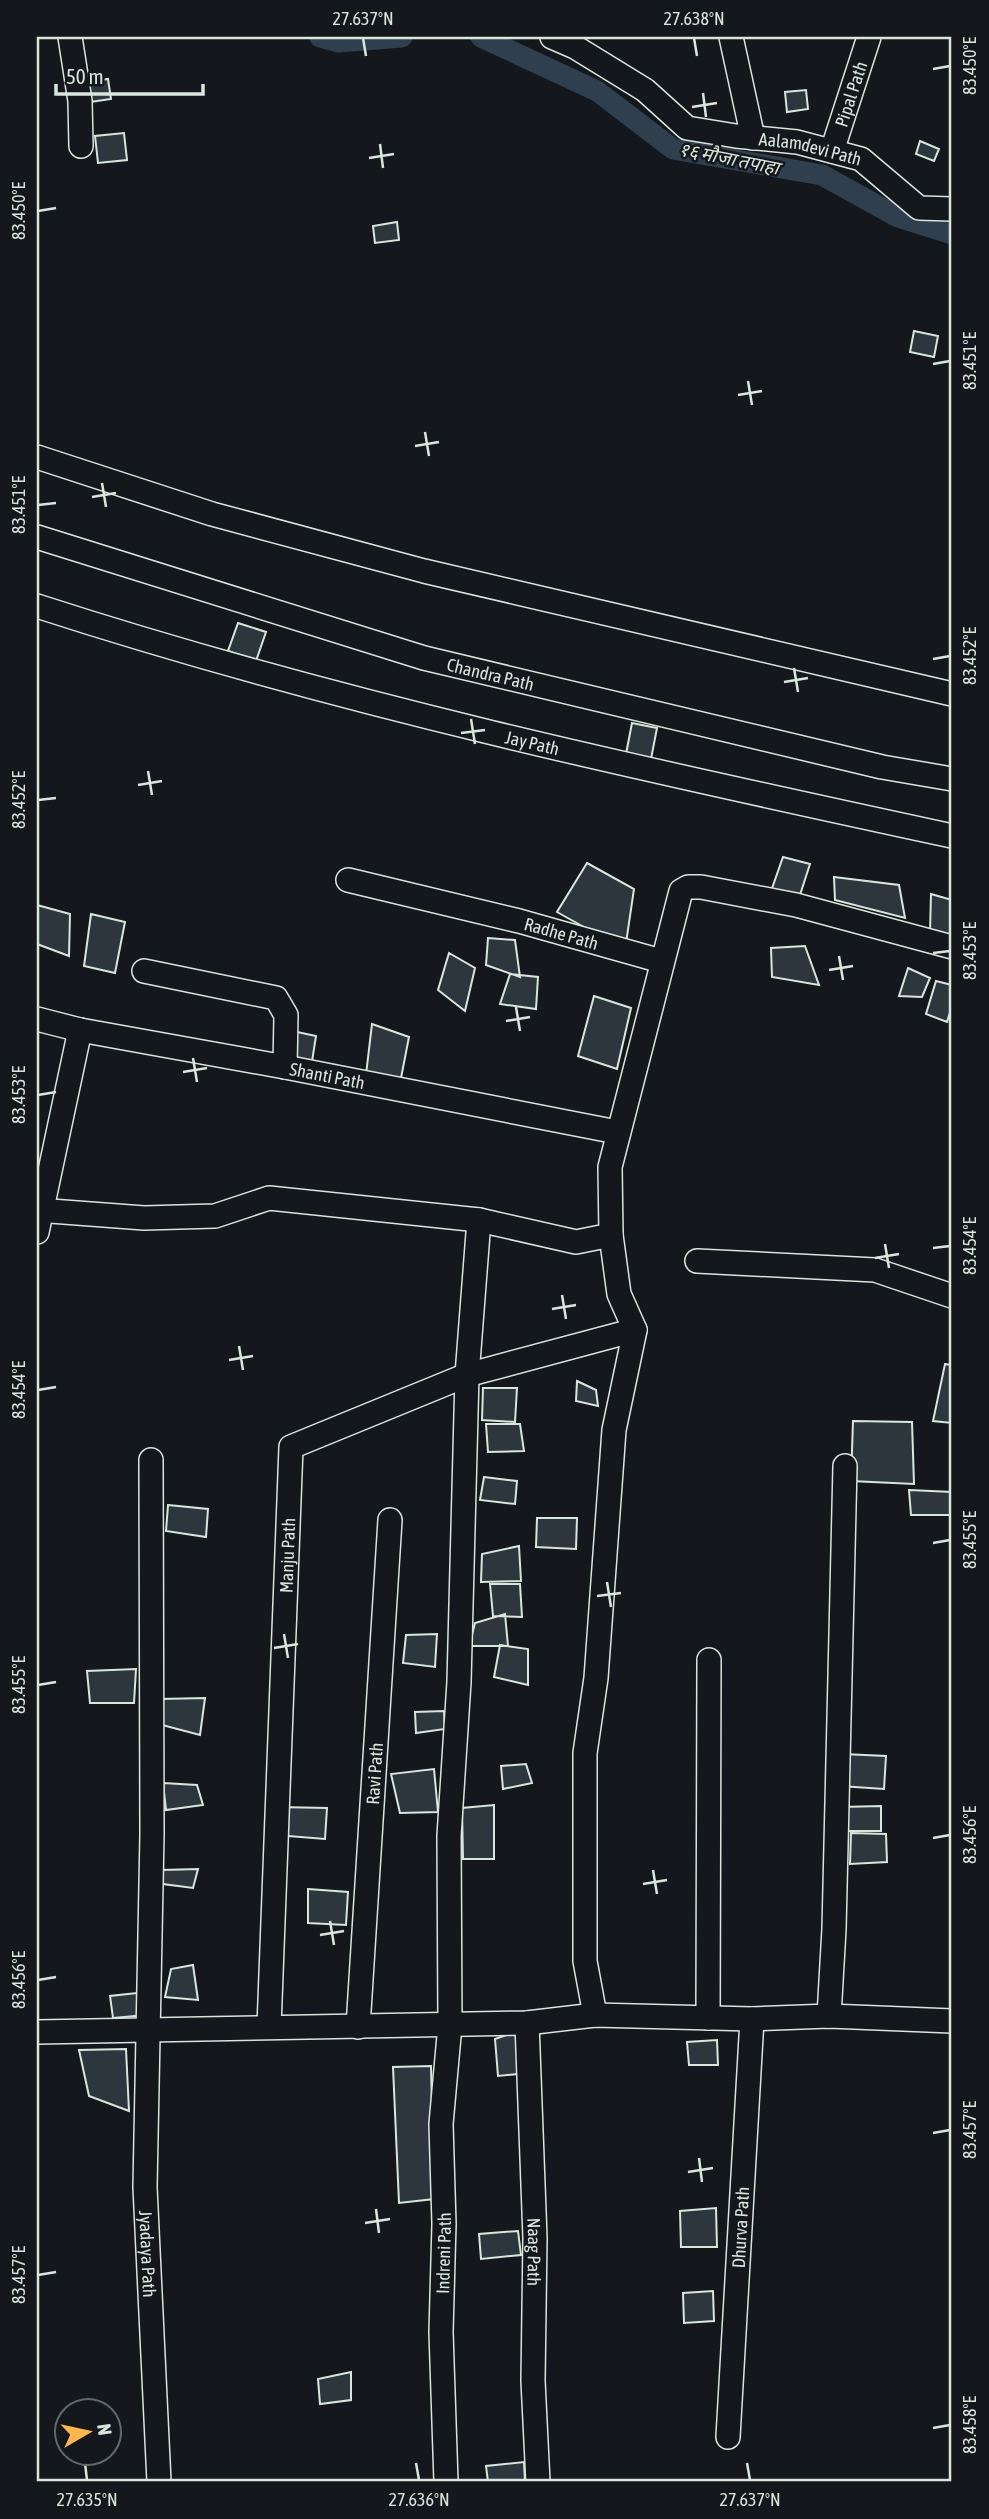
<svg xmlns="http://www.w3.org/2000/svg" width="989" height="2519" font-family="'Asap Condensed','Noto Sans Devanagari',sans-serif">
	<rect width="100%" height="100%" fill="#14181c"/>
	<g fill="none" stroke-linecap="round" stroke-linejoin="round">
		<path stroke="#2f3f4d" stroke-width="21" d="M 320,37 L 338,42 L 402,37
			M 481,37 L 597,91 L 673,149 L 822,175 L 898,217 L 952,234"/>
	</g>
	<path fill="#2c363c" stroke="#d8e6dc" stroke-width="2" d="M 108,79 L 111,99 L 83,103 L 80,83 Z
		M 806,90 L 808,109 L 787,112 L 785,92 Z
		M 124,133 L 127,160 L 98,163 L 95,136 Z
		M 920,141 L 939,149 L 934,161 L 916,154 Z
		M 397,222 L 399,240 L 375,243 L 373,226 Z
		M 914,331 L 938,336 L 934,357 L 910,352 Z
		M 238,623 L 266,632 L 256,661 L 228,651 Z
		M 632,723 L 657,728 L 651,759 L 626,754 Z
		M 783,857 L 810,864 L 798,901 L 770,894 Z
		M 587,863 L 634,889 L 625,950 L 557,912 Z
		M 834,877 L 899,885 L 905,918 L 835,900 Z
		M 931,894 L 952,900 L 952,940 L 930,932 Z
		M 37,905 L 70,914 L 69,956 L 37,944 Z
		M 91,914 L 125,922 L 115,973 L 84,966 Z
		M 488,938 L 515,940 L 520,977 L 486,965 Z
		M 805,946 L 819,985 L 772,977 L 771,948 Z
		M 449,953 L 475,968 L 465,1011 L 438,990 Z
		M 908,968 L 930,978 L 922,997 L 899,996 Z
		M 510,974 L 538,977 L 536,1009 L 500,1004 Z
		M 936,981 L 952,985 L 952,1006 L 947,1022 L 926,1014 Z
		M 594,996 L 631,1008 L 617,1069 L 578,1056 Z
		M 372,1024 L 409,1037 L 401,1078 L 365,1083 Z
		M 288,1030 L 316,1036 L 311,1068 L 287,1062 Z
		M 945,1364 L 952,1365 L 952,1423 L 933,1421 Z
		M 577,1381 L 596,1390 L 598,1406 L 576,1401 Z
		M 483,1388 L 517,1388 L 515,1422 L 482,1420 Z
		M 853,1421 L 912,1422 L 914,1484 L 851,1481 Z
		M 486,1424 L 520,1424 L 524,1451 L 488,1452 Z
		M 484,1477 L 517,1481 L 515,1504 L 480,1500 Z
		M 909,1490 L 952,1492 L 952,1515 L 911,1515 Z
		M 168,1505 L 208,1509 L 206,1537 L 166,1531 Z
		M 537,1518 L 577,1518 L 576,1549 L 536,1547 Z
		M 519,1546 L 521,1581 L 481,1582 L 482,1554 Z
		M 490,1584 L 520,1584 L 522,1617 L 493,1616 Z
		M 505,1614 L 508,1646 L 469,1646 L 475,1623 Z
		M 437,1634 L 435,1667 L 403,1663 L 406,1635 Z
		M 500,1645 L 528,1649 L 528,1685 L 494,1677 Z
		M 136,1669 L 134,1703 L 90,1703 L 87,1671 Z
		M 205,1698 L 200,1735 L 162,1725 L 160,1699 Z
		M 444,1711 L 445,1729 L 416,1733 L 415,1712 Z
		M 843,1754 L 886,1756 L 884,1789 L 840,1786 Z
		M 526,1764 L 532,1783 L 503,1789 L 501,1766 Z
		M 434,1769 L 438,1812 L 400,1813 L 391,1774 Z
		M 163,1783 L 197,1785 L 203,1805 L 166,1810 Z
		M 494,1805 L 494,1859 L 463,1859 L 462,1808 Z
		M 881,1806 L 881,1831 L 841,1831 L 841,1807 Z
		M 277,1807 L 327,1808 L 325,1839 L 276,1835 Z
		M 851,1833 L 886,1834 L 887,1862 L 850,1864 Z
		M 198,1869 L 193,1888 L 163,1884 L 162,1870 Z
		M 308,1889 L 348,1892 L 346,1925 L 308,1923 Z
		M 193,1965 L 198,2000 L 165,1997 L 171,1969 Z
		M 146,1992 L 146,2015 L 113,2018 L 110,1996 Z
		M 518,2031 L 518,2074 L 498,2076 L 495,2039 Z
		M 717,2040 L 718,2065 L 689,2065 L 687,2042 Z
		M 126,2049 L 129,2111 L 89,2096 L 79,2050 Z
		M 431,2066 L 434,2199 L 399,2203 L 393,2067 Z
		M 716,2208 L 717,2247 L 681,2247 L 680,2211 Z
		M 518,2231 L 521,2255 L 481,2259 L 479,2234 Z
		M 713,2291 L 714,2321 L 684,2323 L 683,2293 Z
		M 351,2372 L 351,2400 L 320,2404 L 318,2379 Z
		M 524,2462 L 525,2482 L 488,2482 L 486,2466 Z"/>
	<g fill="none" stroke-linecap="round" stroke-linejoin="round">
		<defs>
			<g id="minor">
				<path d="M 70,37 L 80,101 L 81,146"/>
				<path id="s1" d="M 552,37 L 575,47 L 645,90 L 687,128 L 736,136 L 797,142 L 861,159 L 919,208 L 952,209"/>
				<path d="M 731,37 L 753,138"/>
				<path id="s2" d="M 832,151 L 869,37"/>
				<path d="M 37,457 L 212,514 L 424,571 L 952,694"/>
				<path id="s3" d="M 37,537 L 424,658 L 882,767 L 952,779"/>
				<path id="s4" d="M 37,606 C 336,703 645,770 952,836"/>
				<path id="s5" d="M 348,880 L 519,921 L 661,961"/>
				<path d="M 144,971 L 276,998 L 286,1015 L 285,1067"/>
				<path id="s6" d="M 37,1019 L 80,1030 L 285,1067 L 617,1132"/>
				<path d="M 37,1210 L 144,1218 L 215,1216 L 269,1198 L 479,1220 L 576,1242 L 611,1235 L 610,1167 L 681,891 L 688,887 L 701,887 L 796,905 L 952,947"/>
				<path d="M 37,1232 L 80,1030"/>
				<path d="M 697,1261 L 875,1270 L 952,1296"/>
				<path id="s7" d="M 151,1460 L 152,1834 L 145,2187 L 159,2482"/>
				<path d="M 595,2015 L 585,1961 L 585,1753 L 596,1678 L 614,1430 L 635,1330 L 619,1294 L 611,1235"/>
				<path d="M 829,2016 L 834,1929 L 845,1466"/>
				<path d="M 708,2018 L 709,1660"/>
				<path id="s8" d="M 527,2023 L 535,2238 L 533,2381 L 538,2482"/>
				<path id="s9" d="M 269,2027 L 291,1447 L 467,1375 L 635,1330"/>
				<path id="s10" d="M 358,2027 L 390,1520"/>
				<path d="M 37,2032 L 527,2023 L 595,2015 L 752,2019 L 829,2016 L 952,2021"/>
				<path id="s11" d="M 728,2437 L 752,2019"/>
				<path id="s12" d="M 446,2482 L 441,2332 L 444,2224 L 441,2124 L 450,2025 L 449,1836 L 459,1682 L 467,1375 L 479,1220"/>
			</g>
		</defs>
		<use href="#minor" stroke="#d8e6dc" stroke-width="26"/>
		<use href="#minor" stroke="#14181c" stroke-width="23"/>
	</g>
	<path fill="none" stroke="#d8e6dc" stroke-width="2.5" d="M 363,38 L 366,56M 694,38 L 697,56M 933,69 L 950,66M 703,93 L 706,117M 692,107 L 717,103M 380,144 L 383,168M 369,158 L 394,154M 38,211 L 56,208M 933,364 L 950,361M 748,381 L 752,405M 738,395 L 762,391M 425,432 L 429,456M 415,446 L 439,442M 102,483 L 106,507M 92,497 L 116,493M 38,505 L 56,503M 933,659 L 950,656M 794,668 L 798,692M 784,682 L 808,678M 471,719 L 475,744M 461,733 L 485,730M 148,771 L 152,795M 138,785 L 162,781M 38,800 L 56,798M 933,953 L 950,951M 839,956 L 843,980M 829,970 L 853,966M 516,1007 L 520,1031M 506,1021 L 530,1017M 193,1058 L 197,1082M 183,1072 L 207,1068M 38,1095 L 56,1092M 885,1244 L 889,1268M 933,1248 L 950,1246M 875,1258 L 899,1254M 562,1295 L 566,1319M 552,1309 L 576,1305M 239,1346 L 243,1370M 229,1360 L 253,1356M 38,1390 L 56,1387M 933,1543 L 950,1540M 607,1582 L 611,1607M 597,1596 L 621,1593M 284,1634 L 288,1658M 274,1648 L 298,1644M 38,1685 L 56,1682M 933,1838 L 950,1835M 653,1870 L 657,1894M 643,1884 L 667,1880M 330,1921 L 334,1945M 320,1935 L 344,1931M 38,1980 L 56,1977M 933,2133 L 950,2130M 699,2158 L 702,2182M 688,2172 L 713,2168M 376,2209 L 379,2233M 365,2223 L 390,2219M 38,2275 L 56,2272M 933,2428 L 950,2425M 85,2463 L 87,2480M 416,2463 L 419,2480M 747,2463 L 750,2480"/>
	<g text-anchor="middle" dominant-baseline="central" stroke-width="5" stroke-linejoin="round" paint-order="stroke">
		<g font-size="18" fill="#d8e6dc" stroke="#14181c">
			<text stroke="none"><textPath href="#s2" startOffset="60">Pipal Path</textPath></text>
			<text stroke="none"><textPath href="#s1" startOffset="289">Aalamdevi Path</textPath></text>
			<text stroke="none"><textPath href="#s3" startOffset="474">Chandra Path</textPath></text>
			<text stroke="none"><textPath href="#s4" startOffset="514">Jay Path</textPath></text>
			<text stroke="none"><textPath href="#s5" startOffset="220">Radhe Path</textPath></text>
			<text stroke="none"><textPath href="#s6" startOffset="296">Shanti Path</textPath></text>
			<text stroke="none"><textPath href="#s9" startOffset="472">Manju Path</textPath></text>
			<text stroke="none"><textPath href="#s10" startOffset="254">Ravi Path</textPath></text>
			<text stroke="none"><textPath href="#s11" startOffset="210">Dhurva Path</textPath></text>
			<text stroke="none"><textPath href="#s8" startOffset="229">Naag Path</textPath></text>
			<text stroke="none"><textPath href="#s12" startOffset="229">Indreni Path</textPath></text>
			<text stroke="none"><textPath href="#s7" startOffset="794">Jyadaya Path</textPath></text>
		</g>
		<g font-size="19" font-style="italic" fill="#d8e6dc" stroke="#14181c">
			<text transform="translate(729 158) rotate(11)">१६ मौजा तपाहा</text>
		</g>
	</g>
	<rect width="989" height="2519" fill="none" stroke="#14181c" stroke-width="77"/>
	<g transform="translate(88 2432) rotate(81)"><circle r="33" fill="#14181c" stroke="#626a69" stroke-width="2"/>
	<path d="M0-5L12 26L0 18L-12 26Z" fill="#ffb74d"/>
	<text y="-10" font-size="19" font-weight="bold" text-anchor="middle" fill="#d8e6dc">N</text>
	</g>
	<path d="M56 84v10h147v-10" fill="none" stroke="#d8e6dc" stroke-width="3.5"/>
	<text x="66" y="84" font-size="21" fill="#d8e6dc" stroke="#14181c" stroke-width="5" paint-order="stroke">50 m</text>
	<rect x="38" y="38" width="912" height="2442" fill="none" stroke="#d8e6dc" stroke-width="2.5"/>
	<g font-size="18" text-anchor="middle" fill="#d8e6dc">
		<text x="363" y="25">27.637°N</text>
		<text x="694" y="25">27.638°N</text>
		<text transform="translate(970 66) rotate(-90)" y="6">83.450°E</text>
		<text transform="translate(19 211) rotate(-90)" y="6">83.450°E</text>
		<text transform="translate(970 361) rotate(-90)" y="6">83.451°E</text>
		<text transform="translate(19 505) rotate(-90)" y="6">83.451°E</text>
		<text transform="translate(970 656) rotate(-90)" y="6">83.452°E</text>
		<text transform="translate(19 800) rotate(-90)" y="6">83.452°E</text>
		<text transform="translate(970 951) rotate(-90)" y="6">83.453°E</text>
		<text transform="translate(19 1095) rotate(-90)" y="6">83.453°E</text>
		<text transform="translate(970 1246) rotate(-90)" y="6">83.454°E</text>
		<text transform="translate(19 1390) rotate(-90)" y="6">83.454°E</text>
		<text transform="translate(970 1540) rotate(-90)" y="6">83.455°E</text>
		<text transform="translate(19 1685) rotate(-90)" y="6">83.455°E</text>
		<text transform="translate(970 1835) rotate(-90)" y="6">83.456°E</text>
		<text transform="translate(19 1980) rotate(-90)" y="6">83.456°E</text>
		<text transform="translate(970 2130) rotate(-90)" y="6">83.457°E</text>
		<text transform="translate(19 2275) rotate(-90)" y="6">83.457°E</text>
		<text transform="translate(970 2425) rotate(-90)" y="6">83.458°E</text>
		<text x="87" y="2506">27.635°N</text>
		<text x="419" y="2506">27.636°N</text>
		<text x="750" y="2506">27.637°N</text>
	</g>
</svg>
